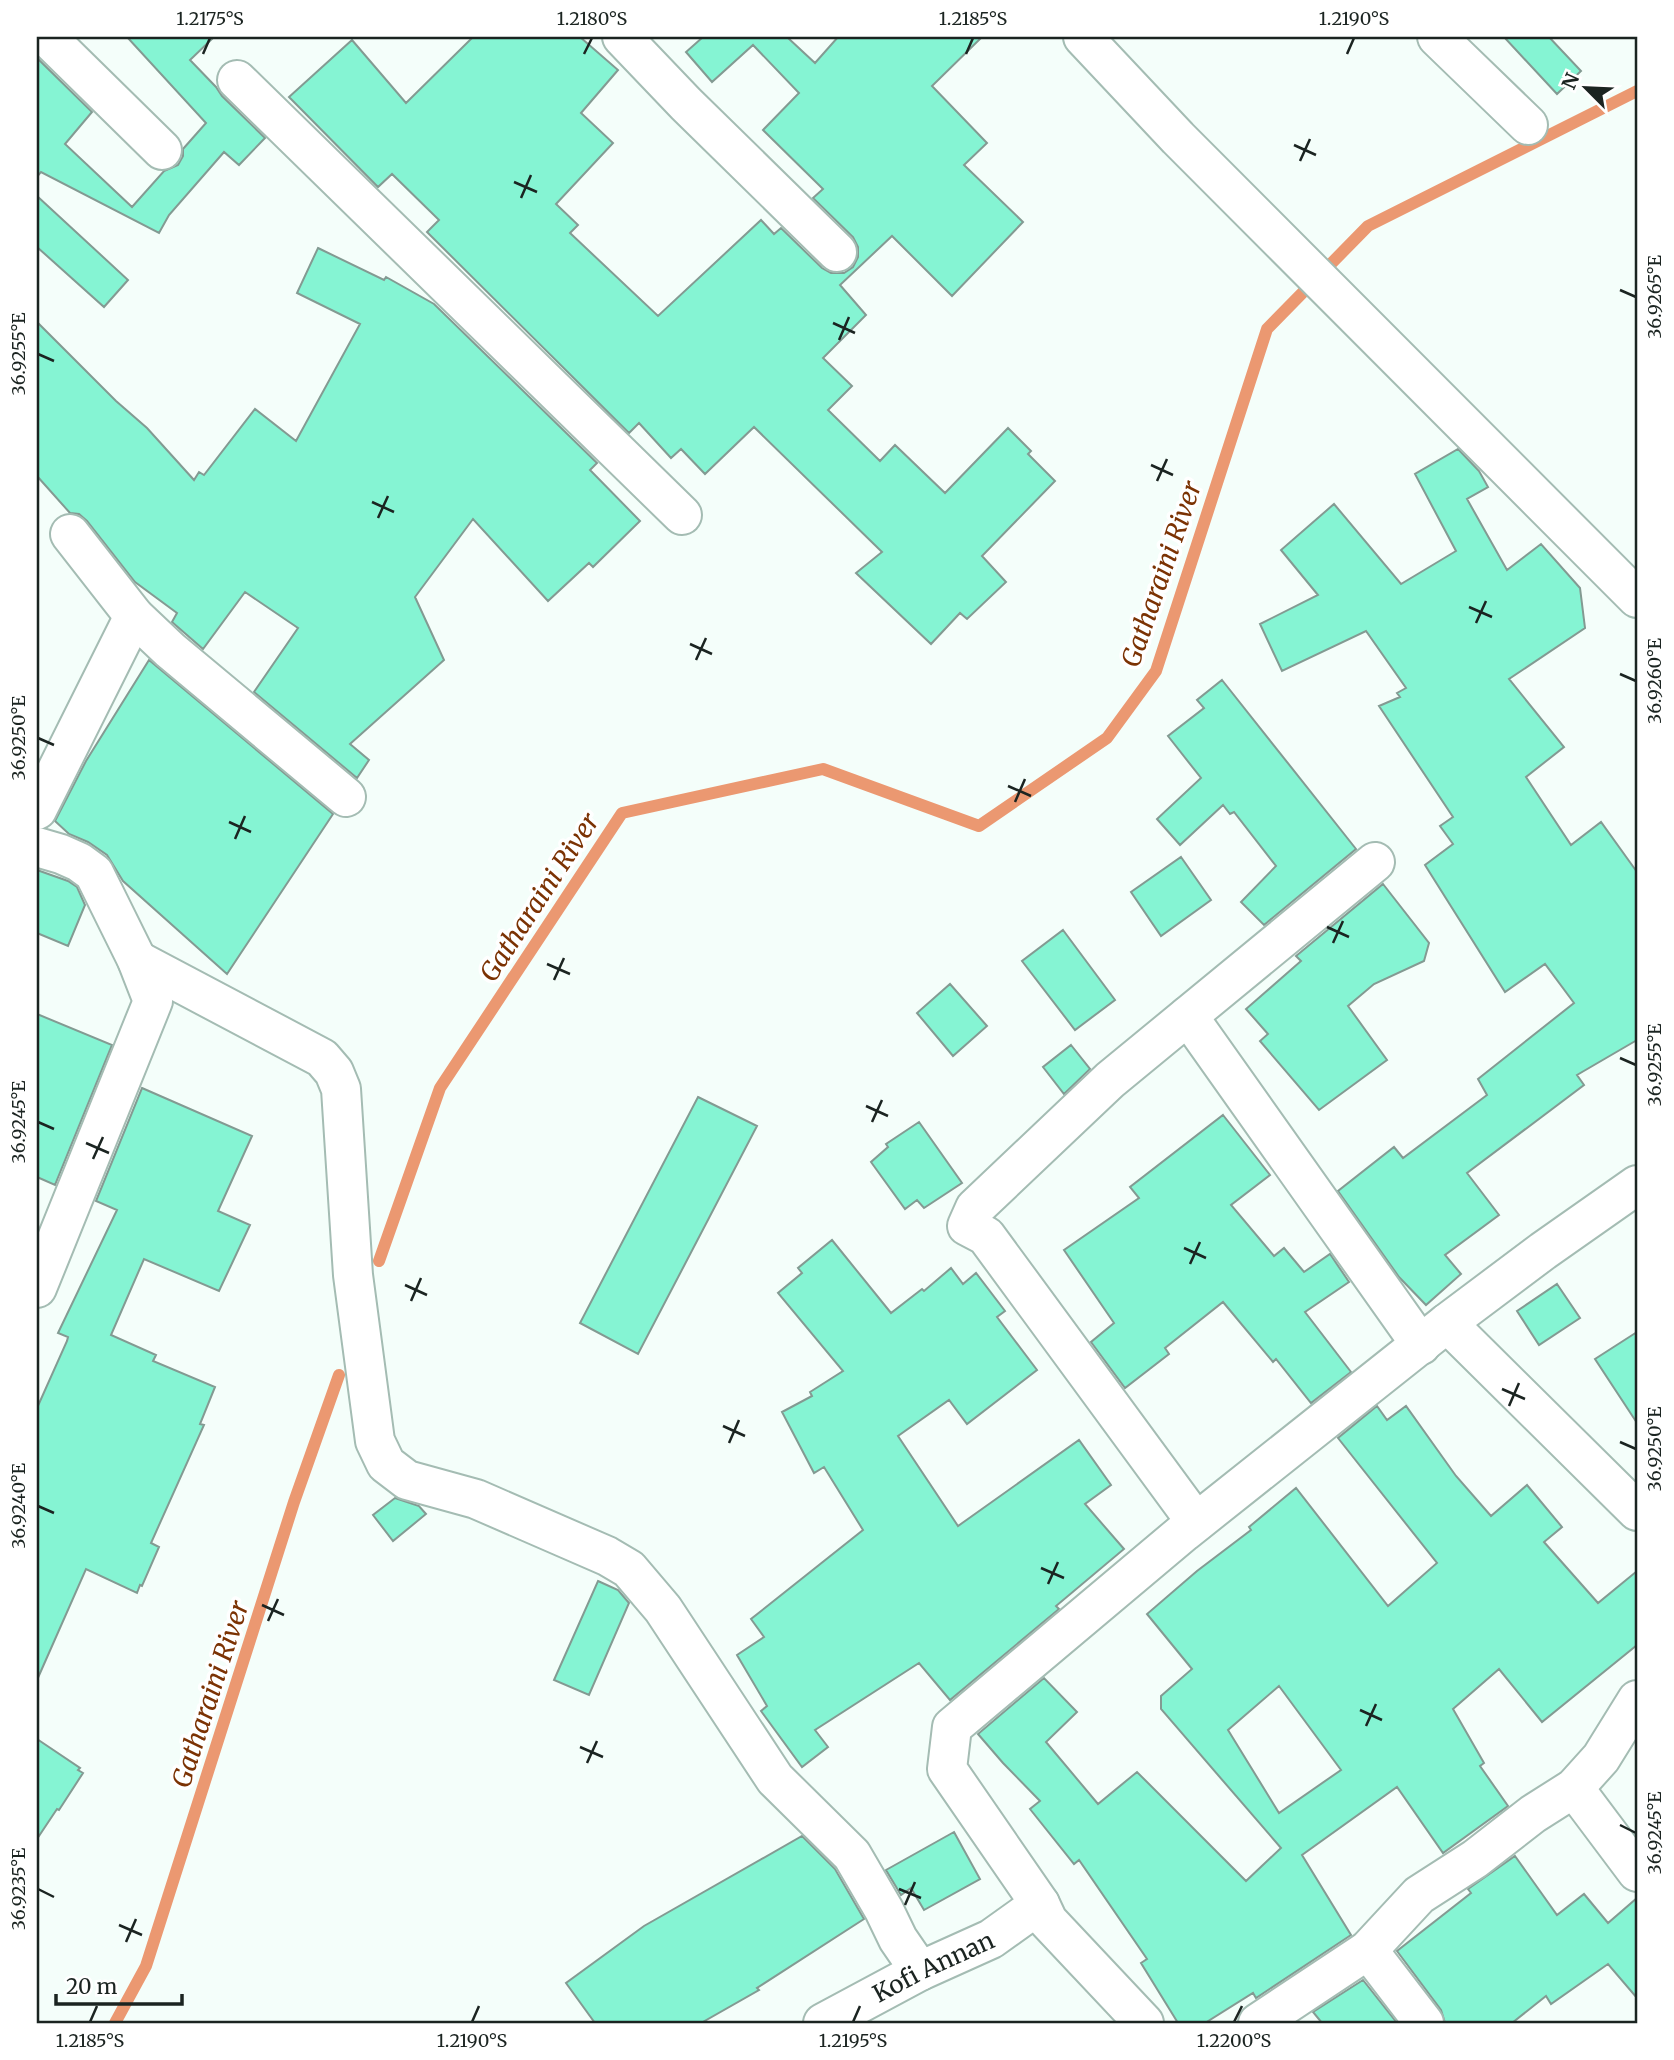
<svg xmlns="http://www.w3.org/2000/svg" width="1674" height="2060" font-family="Merriweather,serif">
	<rect width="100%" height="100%" fill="#f4fefa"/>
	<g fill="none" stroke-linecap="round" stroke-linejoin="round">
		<path stroke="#eb9871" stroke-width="12" d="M 379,1261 L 440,1088 L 622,813 L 823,769 L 979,826 L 1107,738 L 1156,671 L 1267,329 L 1368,226 L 1637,91
			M 115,2023 L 146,1966 L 294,1502 L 339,1375"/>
	</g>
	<path fill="#85f4d3" stroke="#839a92" stroke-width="2" fill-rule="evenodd" d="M 127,37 L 214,37 L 190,60 L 216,87 L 222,96 L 265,138 L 239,165 L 224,152 L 169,215 L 159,233 L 41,172 L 37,177 L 37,58 L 92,112 L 65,144 L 132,207 L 164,171 L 178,165 L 183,156 L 183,149 L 206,123 Z
		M 473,37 L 580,37 L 618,70 L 581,113 L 613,143 L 556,204 L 578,225 L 570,233 L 658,316 L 761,220 L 774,234 L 781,228 L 822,268 L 831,273 L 844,273 L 853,267 L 858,257 L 858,247 L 853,237 L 813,198 L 823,189 L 763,130 L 799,93 L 753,45 L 712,82 L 686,52 L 703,37 L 787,37 L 815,63 L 838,37 L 982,37 L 932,86 L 987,143 L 964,165 L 1023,222 L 952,296 L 892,236 L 840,285 L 866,315 L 823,358 L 852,386 L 828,410 L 880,461 L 895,445 L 945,493 L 1008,428 L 1031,451 L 1028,454 L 1055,481 L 982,556 L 1006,582 L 967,619 L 960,613 L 931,644 L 856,573 L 882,552 L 754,427 L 705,474 L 681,449 L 671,458 L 639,423 L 629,433 L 427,232 L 439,220 L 392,174 L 378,187 L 289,97 L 352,40 L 406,103 Z
		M 1504,37 L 1549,37 L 1581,71 L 1557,94 Z
		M 37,196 L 128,280 L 104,307 L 37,247 Z
		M 318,248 L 384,280 L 386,277 L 434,304 L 597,463 L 590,470 L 640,521 L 593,567 L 589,563 L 548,601 L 473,519 L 415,597 L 444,660 L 350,744 L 369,760 L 357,778 L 254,692 L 298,628 L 245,592 L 203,649 L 172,622 L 177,613 L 135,582 L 87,521 L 79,514 L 70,513 L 37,476 L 37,322 L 116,401 L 147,428 L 194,480 L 199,472 L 204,475 L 255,409 L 296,441 L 360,324 L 297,293 Z
		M 1458,449 L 1479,471 L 1488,487 L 1467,499 L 1507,570 L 1541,544 L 1580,588 L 1585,628 L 1509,679 L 1564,747 L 1526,777 L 1571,845 L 1601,822 L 1637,872 L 1637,1040 L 1577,1075 L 1584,1085 L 1467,1173 L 1499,1215 L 1445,1255 L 1461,1274 L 1426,1305 L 1399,1277 L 1338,1191 L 1394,1147 L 1403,1158 L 1487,1095 L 1478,1079 L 1574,1003 L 1545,964 L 1505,992 L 1425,865 L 1453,844 L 1440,826 L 1453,817 L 1379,706 L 1400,697 L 1397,693 L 1406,688 L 1366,631 L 1282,671 L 1260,624 L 1318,595 L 1281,550 L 1334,504 L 1401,584 L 1456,551 L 1415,474 Z
		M 149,660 L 333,814 L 227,974 L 123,881 L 107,855 L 88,842 L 69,834 L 55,821 L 86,761 Z
		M 1222,680 L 1356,849 L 1264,925 L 1241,902 L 1276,866 L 1234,812 L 1230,814 L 1223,805 L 1180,845 L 1157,819 L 1201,778 L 1168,736 L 1204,708 L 1197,700 Z
		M 1181,857 L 1211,900 L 1161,936 L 1131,892 Z
		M 37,870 L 68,881 L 77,887 L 85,905 L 68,946 L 37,933 Z
		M 1383,884 L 1429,943 L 1424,961 L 1374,984 L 1348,1006 L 1387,1060 L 1319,1110 L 1260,1041 L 1268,1034 L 1246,1009 L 1301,961 L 1296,956 Z
		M 1063,930 L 1115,1000 L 1075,1030 L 1022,961 Z
		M 950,984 L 987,1026 L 953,1056 L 917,1013 Z
		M 37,1014 L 112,1045 L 55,1185 L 37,1177 Z
		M 1071,1045 L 1090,1069 L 1064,1094 L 1043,1067 Z
		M 142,1088 L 252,1136 L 218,1211 L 250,1225 L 219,1291 L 144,1259 L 111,1335 L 156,1355 L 153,1361 L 215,1387 L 200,1424 L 204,1425 L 151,1543 L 159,1547 L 142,1586 L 140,1585 L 137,1593 L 86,1569 L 37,1680 L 37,1408 L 67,1341 L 68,1337 L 58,1333 L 117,1210 L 96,1201 Z
		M 698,1097 L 757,1126 L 638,1354 L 580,1323 Z
		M 1223,1115 L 1270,1175 L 1231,1205 L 1274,1256 L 1284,1248 L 1304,1272 L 1330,1254 L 1349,1282 L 1305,1312 L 1351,1372 L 1311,1403 L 1276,1359 L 1273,1362 L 1223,1302 L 1165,1348 L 1169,1354 L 1125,1388 L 1091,1342 L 1114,1323 L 1064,1250 L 1139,1198 L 1130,1187 Z
		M 919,1122 L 962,1183 L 924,1208 L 917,1200 L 905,1209 L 871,1162 L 888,1147 L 886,1144 Z
		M 832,1240 L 891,1313 L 922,1289 L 924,1291 L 951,1268 L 963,1284 L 976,1273 L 1005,1311 L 997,1317 L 1037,1370 L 967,1424 L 949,1400 L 898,1436 L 958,1526 L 1079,1440 L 1111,1485 L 1085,1504 L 1124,1549 L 1056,1606 L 1059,1609 L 950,1700 L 919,1663 L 815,1730 L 828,1747 L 802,1767 L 761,1711 L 767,1706 L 737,1655 L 764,1637 L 751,1619 L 863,1530 L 824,1467 L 814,1473 L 782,1412 L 812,1396 L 810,1392 L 843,1371 L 778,1293 L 802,1273 L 798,1268 Z
		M 1557,1284 L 1580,1318 L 1539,1345 L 1517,1311 Z
		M 1637,1332 L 1637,1423 L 1595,1359 Z
		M 1377,1406 L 1387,1420 L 1406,1406 L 1456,1476 L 1491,1516 L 1527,1485 L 1562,1527 L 1544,1542 L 1598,1603 L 1637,1571 L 1637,1645 L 1542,1722 L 1499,1669 L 1453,1709 L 1484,1763 L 1480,1766 L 1508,1806 L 1443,1853 L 1397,1787 L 1302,1855 L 1351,1935 L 1256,1998 L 1253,1993 L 1205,2023 L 1178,2023 L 1141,1963 L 1147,1959 L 1079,1860 L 1074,1864 L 1030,1809 L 1040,1801 L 1003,1763 L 978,1734 L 1044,1678 L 1077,1712 L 1046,1742 L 1098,1804 L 1137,1772 L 1246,1881 L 1281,1848 L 1161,1709 L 1161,1696 L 1192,1669 L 1147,1614 L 1197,1571 L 1251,1530 L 1249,1527 L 1296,1488 L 1388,1606 L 1437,1563 L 1338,1438 ZM 1279,1686 L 1341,1770 L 1279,1813 L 1228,1730 Z
		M 395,1498 L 419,1506 L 426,1514 L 393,1541 L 373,1515 Z
		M 598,1581 L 618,1590 L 629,1603 L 589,1695 L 554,1680 Z
		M 37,1739 L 80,1768 L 78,1770 L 83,1773 L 59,1810 L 57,1809 L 37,1839 Z
		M 954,1832 L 980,1879 L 924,1910 L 911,1888 L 901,1895 L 886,1870 Z
		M 802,1836 L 835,1869 L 864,1919 L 757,1988 L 759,1990 L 701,2023 L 595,2023 L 566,1983 L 644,1926 Z
		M 1515,1856 L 1557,1915 L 1584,1894 L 1608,1923 L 1637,1898 L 1637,1998 L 1608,1964 L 1551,2004 L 1546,1996 L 1512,2023 L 1445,2023 L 1441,2010 L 1397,1951 L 1471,1893 L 1468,1889 Z
		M 1363,1980 L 1397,2023 L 1322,2023 L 1313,2012 Z"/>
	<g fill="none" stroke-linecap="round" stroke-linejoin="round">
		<defs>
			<g id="street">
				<path d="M 47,37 L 162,150"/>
				<path d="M 622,37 L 686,104 L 837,252"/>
				<path d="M 1083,37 L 1178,138 L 1637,598"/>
				<path d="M 1437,37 L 1528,125"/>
				<path d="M 237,80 L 682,515"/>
				<path d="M 70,534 L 134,616 L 170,650 L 346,797"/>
				<path d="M 37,810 L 134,616"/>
				<path d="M 37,847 L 61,854 L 79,862 L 94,873 L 137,960 L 153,1001 L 37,1288"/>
				<path d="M 137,960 L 322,1058 L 334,1072 L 341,1089 L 353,1275 L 375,1441 L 386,1464 L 407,1480 L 476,1499 L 607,1556 L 629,1569 L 663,1609 L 775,1779 L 852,1855 L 884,1910 L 898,1939 L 920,1971"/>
				<path d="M 1188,1016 L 1421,1345"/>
				<path d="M 1447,1323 L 1637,1511"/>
				<path d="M 1196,1522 L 986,1236 L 967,1226 L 975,1208 L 1110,1080 L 1375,862"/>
				<path d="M 1574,1788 L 1637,1872"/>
				<path d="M 1368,1950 L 1424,2023"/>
				<path id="s1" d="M 823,2023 L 920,1971 L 991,1939 L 1040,1904"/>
				<path d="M 1144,2023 L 1048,1921 L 1040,1904 L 947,1769 L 952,1727 L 1184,1532 L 1447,1323 L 1543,1251 L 1637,1185"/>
				<path d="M 1258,2023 L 1368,1950 L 1419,1895 L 1475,1859 L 1533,1814 L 1574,1788 L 1601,1758 L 1637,1700"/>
			</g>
		</defs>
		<use href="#street" stroke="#a4bcb3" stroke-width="42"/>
		<use href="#street" stroke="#fff" stroke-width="38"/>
	</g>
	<path fill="none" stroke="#1b2421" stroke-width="2.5" d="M 203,54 L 210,38M 584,54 L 592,38M 966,54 L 973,38M 1347,54 L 1354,38M 1294,145 L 1316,155M 1300,161 L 1310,139M 514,182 L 537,192M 521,198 L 531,175M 1620,290 L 1636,297M 833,323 L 855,333M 839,340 L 849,317M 38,354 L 54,361M 1151,465 L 1173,475M 1157,481 L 1167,459M 372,502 L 394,512M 378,518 L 388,496M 1469,607 L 1492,617M 1476,623 L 1486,601M 690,644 L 712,654M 696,660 L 706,638M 1620,674 L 1636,681M 38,738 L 54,745M 1008,786 L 1031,796M 1015,802 L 1025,779M 229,822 L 251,832M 235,839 L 245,816M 1327,927 L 1349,937M 1333,943 L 1343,921M 547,964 L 570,974M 554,980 L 564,958M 1620,1058 L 1636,1065M 866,1106 L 888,1116M 38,1122 L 54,1129M 872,1122 L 882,1100M 86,1143 L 109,1153M 93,1159 L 103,1137M 1184,1248 L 1206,1258M 1190,1264 L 1200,1242M 405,1285 L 427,1295M 411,1301 L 421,1278M 1502,1389 L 1525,1399M 1509,1406 L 1519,1383M 723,1426 L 745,1436M 1620,1442 L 1636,1449M 729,1443 L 739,1420M 38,1506 L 54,1513M 1041,1568 L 1064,1578M 1048,1584 L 1058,1562M 262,1605 L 284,1615M 268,1621 L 278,1599M 1360,1710 L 1382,1720M 1366,1726 L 1376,1704M 580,1747 L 603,1757M 587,1763 L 597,1741M 1620,1825 L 1636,1833M 38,1889 L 54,1897M 899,1889 L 921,1898M 905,1905 L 915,1882M 119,1925 L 142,1935M 126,1942 L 136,1919M 90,2022 L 97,2006M 472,2022 L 479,2006M 853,2022 L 860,2006M 1234,2022 L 1242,2006"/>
	<g text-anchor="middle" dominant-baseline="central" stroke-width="7" stroke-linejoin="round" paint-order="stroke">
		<g font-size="24" fill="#1b2421" stroke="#fff">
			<text stroke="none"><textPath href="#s1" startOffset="124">Kofi Annan</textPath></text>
		</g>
		<g font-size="26" font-style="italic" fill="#7b3203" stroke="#fff">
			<text transform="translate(1161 574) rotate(-71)">Gatharaini River</text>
			<text transform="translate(539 897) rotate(-57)">Gatharaini River</text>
			<text transform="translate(210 1694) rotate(-72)">Gatharaini River</text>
		</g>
	</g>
	<rect width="1674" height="2060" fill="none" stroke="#ffffff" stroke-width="77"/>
	<g transform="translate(1586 88) rotate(294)" stroke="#ffffff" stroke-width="5" paint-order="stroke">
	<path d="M0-5L12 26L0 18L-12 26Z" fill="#1b2421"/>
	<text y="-10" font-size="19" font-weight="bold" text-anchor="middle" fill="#1b2421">N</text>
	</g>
	<path d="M56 1994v10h126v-10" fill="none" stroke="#1b2421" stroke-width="3.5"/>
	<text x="66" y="1994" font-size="21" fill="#1b2421" stroke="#ffffff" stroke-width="5" paint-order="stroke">20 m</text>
	<rect x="38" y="38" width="1598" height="1984" fill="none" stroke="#1b2421" stroke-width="2.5"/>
	<g font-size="18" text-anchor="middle" fill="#1b2421">
		<text x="210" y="25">1.2175°S</text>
		<text x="592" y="25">1.2180°S</text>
		<text x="973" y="25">1.2185°S</text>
		<text x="1354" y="25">1.2190°S</text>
		<text transform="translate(1655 297) rotate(-90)" y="6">36.9265°E</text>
		<text transform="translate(19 354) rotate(-90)" y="6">36.9255°E</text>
		<text transform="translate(1655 681) rotate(-90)" y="6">36.9260°E</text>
		<text transform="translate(19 738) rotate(-90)" y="6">36.9250°E</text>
		<text transform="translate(1655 1065) rotate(-90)" y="6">36.9255°E</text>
		<text transform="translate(19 1122) rotate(-90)" y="6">36.9245°E</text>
		<text transform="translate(1655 1449) rotate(-90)" y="6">36.9250°E</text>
		<text transform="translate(19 1506) rotate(-90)" y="6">36.9240°E</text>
		<text transform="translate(1655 1833) rotate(-90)" y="6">36.9245°E</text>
		<text transform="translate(19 1889) rotate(-90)" y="6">36.9235°E</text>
		<text x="90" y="2047">1.2185°S</text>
		<text x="472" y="2047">1.2190°S</text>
		<text x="853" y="2047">1.2195°S</text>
		<text x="1234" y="2047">1.2200°S</text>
	</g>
</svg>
